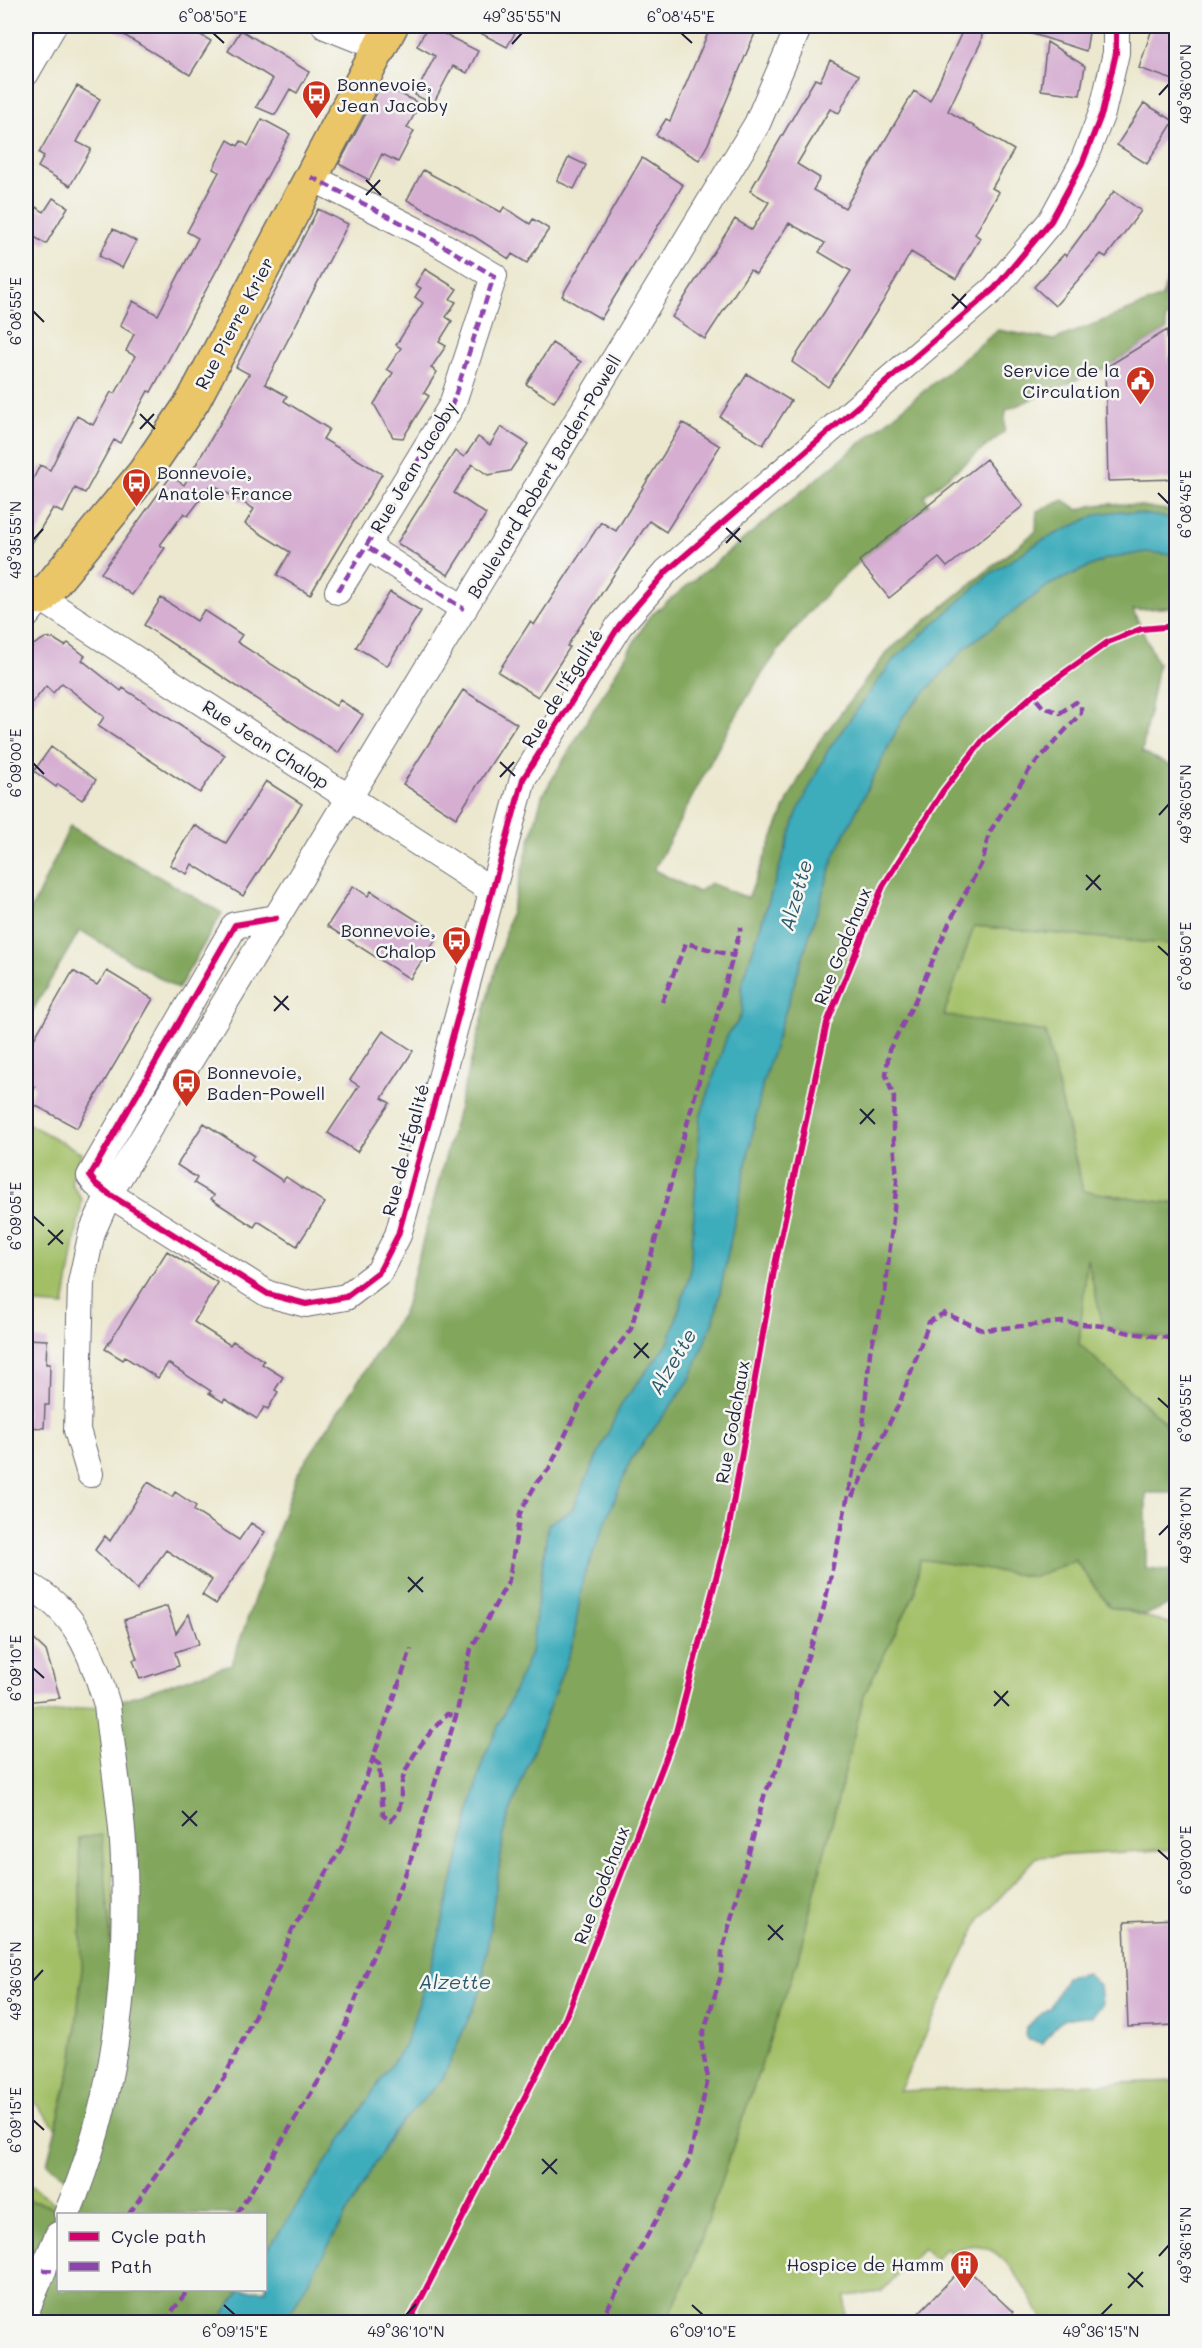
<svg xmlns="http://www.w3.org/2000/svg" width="1202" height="2348" font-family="Mali,sans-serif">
	<rect width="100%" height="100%" fill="#f6f6f2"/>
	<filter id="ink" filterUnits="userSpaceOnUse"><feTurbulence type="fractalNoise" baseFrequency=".0167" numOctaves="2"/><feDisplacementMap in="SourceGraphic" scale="12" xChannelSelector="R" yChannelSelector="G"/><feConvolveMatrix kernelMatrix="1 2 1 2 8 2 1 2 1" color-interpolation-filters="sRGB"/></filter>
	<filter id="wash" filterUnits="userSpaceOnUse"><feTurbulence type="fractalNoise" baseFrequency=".008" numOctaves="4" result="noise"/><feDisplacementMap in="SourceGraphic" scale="24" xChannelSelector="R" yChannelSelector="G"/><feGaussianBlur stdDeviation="1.35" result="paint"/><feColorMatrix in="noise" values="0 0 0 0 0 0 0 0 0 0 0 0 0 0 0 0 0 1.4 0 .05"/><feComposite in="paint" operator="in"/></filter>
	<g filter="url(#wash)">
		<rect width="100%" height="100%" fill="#ece8cf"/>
		<path fill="#a2bf66" stroke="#627050" stroke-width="1.5" d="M 974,926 L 1176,945 L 1176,1204 L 1083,1191 L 1045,1032 L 943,1016 Z
			M 27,1123 L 82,1153 L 71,1182 L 82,1200 L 64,1306 L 26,1303 Z
			M 1087,1256 L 1130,1333 L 1176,1339 L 1176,1461 L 1164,1422 L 1079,1345 Z
			M 920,1559 L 1034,1577 L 1075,1560 L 1109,1606 L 1176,1625 L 1176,1849 L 1037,1857 L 980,1919 L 899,2091 L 1176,2081 L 1176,2322 L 1044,2322 C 1031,2298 1004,2240 969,2246 C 963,2246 957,2251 952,2254 L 946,2248 L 935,2259 L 923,2248 L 881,2292 L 845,2296 L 846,2322 L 667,2322 L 693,2262 L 798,1958 L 864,1695 L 915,1593 Z
			M 107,1705 L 113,1765 L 113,2069 L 110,1930 L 101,1835 L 79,1838 L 82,1968 L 73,2059 L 56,2128 L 26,2092 L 26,1717 Z
			M 26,2182 L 68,2213 L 38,2202 L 26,2201 Z"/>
		<path fill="#81a65b" stroke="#52644b" stroke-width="1.5" d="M 1176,250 L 1176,316 L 1165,319 L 1167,330 L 1105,368 L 1006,410 L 1004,432 L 924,496 L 929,504 C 885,539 842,574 805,617 C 741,691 700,785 654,870 L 698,892 L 710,883 L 748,898 L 788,800 L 818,743 L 888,651 L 1036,531 L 1037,511 L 1064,500 L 1079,510 C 1107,497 1147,508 1176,511 L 1176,519 L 1120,511 L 1039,542 L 991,574 L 894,659 L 797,813 L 741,987 C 744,1007 744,1019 728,1033 L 700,1118 L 690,1274 L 669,1342 L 622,1403 L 572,1510 L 548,1524 L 531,1653 L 483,1760 L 433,1961 L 405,2044 L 266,2252 L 266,2214 L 58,2214 L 58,2290 L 240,2290 L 218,2322 L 26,2322 L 26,2201 L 37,2202 L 68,2213 L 79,2187 L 47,2164 L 73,2059 L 82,1968 L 79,1838 L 102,1835 L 110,1930 L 113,2061 L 123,1968 L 107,1705 L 232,1664 L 296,1476 L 404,1311 L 542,796 L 649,617 L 998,330 L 1054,340 L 1162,297 Z
			M 1146,552 L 1176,555 L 1176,607 L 1133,610 L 1158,664 L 1142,752 L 1176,768 L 1176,945 L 974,926 L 944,1015 L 1045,1032 L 1083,1191 L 1176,1204 L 1176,1339 L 1130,1333 L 1103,1326 L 1087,1258 L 1079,1344 L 1164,1422 L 1176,1461 L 1176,1493 L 1146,1493 L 1146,1568 L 1176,1571 L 1176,1601 L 1146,1615 L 1109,1606 L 1075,1560 L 1034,1577 L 920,1559 L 915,1593 L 864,1695 L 798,1958 L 693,2262 L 667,2322 L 285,2322 L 393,2131 L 443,2078 L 481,1989 L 505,1826 L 573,1643 L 583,1579 L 630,1461 L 689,1381 L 715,1316 L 763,1082 L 835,854 L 904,715 L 966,647 L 1049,585 L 1106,559 Z
			M 70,826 L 222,913 L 178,989 L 80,930 L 26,1022 L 26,921 Z"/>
		<path fill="#3dacbb" stroke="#30677b" stroke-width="1.5" d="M 1120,511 L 1176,519 L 1176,555 L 1146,552 L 1106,559 L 1049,585 L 966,647 L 904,715 L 835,854 L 763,1082 L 715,1316 L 689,1381 L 630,1461 L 583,1579 L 573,1643 L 505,1826 L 481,1989 L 443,2078 L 393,2132 L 285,2322 L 218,2322 L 240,2290 L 266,2290 L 266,2252 L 405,2044 L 433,1961 L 483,1760 L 531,1653 L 548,1524 L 572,1510 L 622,1403 L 669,1342 L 690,1274 L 700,1118 L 728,1033 C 744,1019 744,1007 741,987 L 797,813 L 828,750 L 894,659 L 990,574 L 1039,542 L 1098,514 Z
			M 1087,1973 L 1100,1986 L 1102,2005 L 1092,2016 C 1062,2017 1060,2019 1043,2043 L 1029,2040 L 1025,2035 L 1026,2027 L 1050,2007 L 1066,1977 Z"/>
		<g id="blocks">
			<path fill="#d5aed2" d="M 109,26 L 185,26 L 211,41 L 190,75 Z
				M 428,26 L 478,51 L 467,73 L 453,66 L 433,104 L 415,95 L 435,56 L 417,46 Z
				M 467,26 L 519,26 L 507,47 Z
				M 711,26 L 758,26 L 708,144 L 699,160 L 656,135 L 666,119 L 670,121 Z
				M 962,26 L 983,26 L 981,42 L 948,111 L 1014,150 L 992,188 L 999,192 L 975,234 L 980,238 L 956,279 L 911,252 L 882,303 L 828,387 L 792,362 L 851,271 L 819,252 L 825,243 L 789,223 L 756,274 L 750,270 L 705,339 L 672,317 L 735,219 L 752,230 L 769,202 L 750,191 L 815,79 L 820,81 L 830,60 L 859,75 L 839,113 L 830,109 L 797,164 L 820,178 L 813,190 L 845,208 L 914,91 L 930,101 L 961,34 Z
				M 1018,26 L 1090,26 L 1086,51 L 1017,29 Z
				M 1153,26 L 1176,26 L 1176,81 L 1139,68 Z
				M 241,30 L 309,72 L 297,93 L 290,89 L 275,115 L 256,107 L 273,79 L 228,51 Z
				M 1047,42 L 1085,66 L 1080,95 L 1041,90 Z
				M 382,84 L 420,104 L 407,128 L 414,131 L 398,162 L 382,154 L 369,180 L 339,164 Z
				M 77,86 L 100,99 L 77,142 L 91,149 L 70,186 L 38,167 L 44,156 L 39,153 Z
				M 1144,103 L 1174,121 L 1147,164 L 1117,145 Z
				M 262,119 L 290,134 L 151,392 L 148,391 L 120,443 L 114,440 L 85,493 L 75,488 L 63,513 L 53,508 L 26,553 L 26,494 L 40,465 L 50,470 L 77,416 L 93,425 L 111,392 L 115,394 L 135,356 L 126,351 L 134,334 L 120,326 L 133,301 L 158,315 L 198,238 L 187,232 L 219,172 L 213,169 L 228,140 L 238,146 L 241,141 L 248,146 Z
				M 569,157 L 586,165 L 574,189 L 557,181 Z
				M 642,158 L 683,185 L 601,319 L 562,296 Z
				M 423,170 L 501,212 L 504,207 L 530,224 L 533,219 L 549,229 L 527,263 L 512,254 L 509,259 L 475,237 L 407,200 Z
				M 1114,191 L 1141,211 L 1106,257 L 1101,254 L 1055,306 L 1034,287 L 1064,254 L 1066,256 Z
				M 53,198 L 68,207 L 46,244 L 26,232 L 26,201 L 44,212 Z
				M 318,209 L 348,224 L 265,384 L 287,396 L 284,401 L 329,429 L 323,439 L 382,474 L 310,595 L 277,575 L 290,552 L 245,524 L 254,509 L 212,484 L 188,516 L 184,513 L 160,545 L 165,548 L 132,595 L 101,573 L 171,476 L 184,485 L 249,374 L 236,367 Z
				M 113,229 L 136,241 L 122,268 L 99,256 Z
				M 425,269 L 457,289 L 450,299 L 456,302 L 446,317 L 452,321 L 439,342 L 446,346 L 431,368 L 437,372 L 424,393 L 429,396 L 403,438 L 393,437 L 374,404 L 393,373 L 387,369 L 401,348 L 396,345 L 423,303 L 415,297 L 421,288 L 415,285 Z
				M 1167,330 L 1169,364 L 1176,363 L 1176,479 L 1108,481 L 1105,368 Z
				M 552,343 L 581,362 L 554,402 L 526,384 Z
				M 747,374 L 791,401 L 763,445 L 720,417 Z
				M 683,423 L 720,446 L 666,532 L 649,521 L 567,646 L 570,647 L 538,697 L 498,672 L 530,622 L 534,625 L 601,522 L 616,531 Z
				M 501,427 L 528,444 L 510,471 L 488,475 L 472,464 L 454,493 L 486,514 L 448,575 L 397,543 L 455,451 L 464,457 L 478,437 L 490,445 Z
				M 986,459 L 1023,506 L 947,567 L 939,558 L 889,598 L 859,561 Z
				M 390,592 L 421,611 L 387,666 L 356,647 Z
				M 161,598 L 197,621 L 204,610 L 242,635 L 237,642 L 336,706 L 340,700 L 363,715 L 338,753 L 144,625 Z
				M 45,638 L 54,639 L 65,646 L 68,643 L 85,656 L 82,660 L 121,691 L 123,688 L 225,755 L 200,793 L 98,726 L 104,717 L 62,683 L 53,693 L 46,686 L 26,711 L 26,659 L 33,645 Z
				M 463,690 L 517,724 L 456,818 L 403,784 Z
				M 51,747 L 96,780 L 82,800 L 58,784 L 56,787 L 34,771 Z
				M 266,781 L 302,804 L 243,896 L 192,864 L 187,874 L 170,865 L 194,825 L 226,843 Z
				M 353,886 L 368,896 L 371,891 L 426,926 L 423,931 L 436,939 L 410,979 L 327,926 Z
				M 73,971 L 97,985 L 107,971 L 153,999 L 77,1128 L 27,1101 L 35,1087 L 26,1082 L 26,1053 Z
				M 383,1031 L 413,1051 L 382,1098 L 390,1103 L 357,1152 L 328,1133 L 359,1086 L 350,1080 Z
				M 204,1123 L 254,1156 L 251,1160 L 283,1181 L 286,1177 L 325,1203 L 297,1246 L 258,1221 L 254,1227 L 211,1199 L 214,1195 L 194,1183 L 197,1178 L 177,1165 Z
				M 167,1251 L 218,1283 L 194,1322 L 230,1345 L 233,1341 L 264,1361 L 262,1364 L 283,1377 L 275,1390 L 278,1392 L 268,1409 L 264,1407 L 257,1419 L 225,1399 L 223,1402 L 209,1393 L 211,1391 L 168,1363 L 158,1378 L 125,1357 L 123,1360 L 105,1349 Z
				M 26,1339 L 47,1340 L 46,1364 L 50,1364 L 49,1405 L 45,1405 L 44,1428 L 26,1427 Z
				M 148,1482 L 172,1497 L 175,1492 L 196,1506 L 194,1511 L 239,1540 L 251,1523 L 265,1532 L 216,1604 L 202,1595 L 212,1580 L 166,1550 L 137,1590 L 95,1550 L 105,1536 L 110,1541 Z
				M 167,1606 L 176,1633 L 189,1614 L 199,1644 L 175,1652 L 179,1666 L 140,1679 L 133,1660 L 137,1659 L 124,1620 Z
				M 26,1632 L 46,1651 L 60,1698 L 26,1702 Z
				M 1176,1920 L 1176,2025 L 1128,2027 L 1124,1922 Z
				M 964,2266 L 1013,2312 L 1003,2322 L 910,2322 Z"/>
		</g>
	</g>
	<g filter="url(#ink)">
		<use href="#blocks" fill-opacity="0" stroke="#69676f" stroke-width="1.5"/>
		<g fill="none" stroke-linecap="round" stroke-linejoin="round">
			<defs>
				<path id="minor" d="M 325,26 L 380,48
					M 26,73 L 53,26
					M 311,177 L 425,235 L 494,276 L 452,405 L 366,546 L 464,609
					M 338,591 L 366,546
					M 26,616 L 41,598 L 491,890
					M 276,918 L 235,925 L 90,1176 L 96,1184 L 109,1194 L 268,1294 L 306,1304 L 346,1297 L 379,1272 L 398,1235 L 523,779 L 619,626 L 667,571 L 995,288 L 1051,221 L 1082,164 L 1102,113 L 1116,53 L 1116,26
					M 90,1474 L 77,1430 L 81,1283 L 92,1232 L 109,1194 L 757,124 L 799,26
					M 26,1584 C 77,1611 91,1652 107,1705 C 112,1757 123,1811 124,1863 C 128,1987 115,2100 67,2214
					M 26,2311 L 58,2235"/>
				<path id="major" d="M 26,592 L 41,598 L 144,473 L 193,401 L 391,26"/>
			</defs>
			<use href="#minor" stroke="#69676f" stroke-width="28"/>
			<use href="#major" stroke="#69676f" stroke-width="36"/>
			<use href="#minor" stroke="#fff" stroke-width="26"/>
			<use href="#major" stroke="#eac669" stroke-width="33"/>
			<path stroke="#8e44ad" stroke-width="4.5" stroke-dasharray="9 4.5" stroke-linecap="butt" d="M 311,177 L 425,235 L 494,276 L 452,405 L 366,546 L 464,609
				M 338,591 L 366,546
				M 662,1002 L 686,943 L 734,956
				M 852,1497 L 900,1402 L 929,1322 L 944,1313 L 983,1330 L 1062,1322 L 1103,1326 L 1130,1333 L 1176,1339
				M 373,1760 L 379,1764 L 383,1815 L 390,1821 C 407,1807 397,1793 404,1775 C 413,1752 430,1732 447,1714 L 456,1716
				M 129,2214 L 224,2078 L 279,1966 L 292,1930 L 342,1847 L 411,1649
				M 237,2214 L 332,2059 L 410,1862 L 456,1716 L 471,1649 L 509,1580 L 520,1513 L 537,1482 L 549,1469 L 590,1383 L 631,1329 L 741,927
				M 43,2270 L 58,2271
				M 26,2293 L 32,2295
				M 164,2322 L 188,2290
				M 600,2322 L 689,2160 L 708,2079 L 701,2041 L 721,1975 L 722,1952 L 765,1793 L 779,1765 L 795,1711 L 796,1693 L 824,1607 L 863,1426 L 870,1352 L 885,1293 L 897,1181 L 893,1128 L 894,1098 L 886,1075 L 889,1050 L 914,1003 L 950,921 L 983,861 L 989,833 L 1030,769 L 1081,713 L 1081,706 L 1076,702 L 1060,713 L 1043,707 L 1033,695"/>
			<defs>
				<path id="cycleway" d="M 276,918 L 235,925 L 90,1176 L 96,1184 L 109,1194 L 268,1294 L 306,1304 L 346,1297 L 379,1272 L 398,1235 L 523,779 L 619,626 L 667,571 L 995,288 L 1051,221 L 1082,164 L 1102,113 L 1116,53 L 1116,26
					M 409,2322 L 566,2017 L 676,1732 L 728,1532 L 775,1265 L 827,1023 L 883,886 L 943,791 L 984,739 L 1033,695 L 1108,642 L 1141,629 L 1176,626"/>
			</defs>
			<use href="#cycleway" stroke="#f6f6f2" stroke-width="10"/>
			<use href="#cycleway" stroke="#d6006c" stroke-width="6"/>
		</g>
	</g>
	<path fill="none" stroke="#22223b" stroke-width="2" d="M 213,33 L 224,43M 681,33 L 692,43M 512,44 L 522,33M 1159,95 L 1169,84M 366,180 L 381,195M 366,195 L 380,180M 952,294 L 967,308M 952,309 L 966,294M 33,311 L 44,322M 140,414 L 155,429M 140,429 L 154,414M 1158,493 L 1169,504M 726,528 L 741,542M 33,540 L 43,529M 726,543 L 740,528M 500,762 L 515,776M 33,763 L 44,774M 500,777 L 514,762M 1159,815 L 1169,804M 1086,875 L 1101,890M 1086,890 L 1100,875M 1158,946 L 1169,956M 274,996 L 289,1010M 274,1011 L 288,996M 860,1109 L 875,1124M 860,1124 L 874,1109M 33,1216 L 44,1226M 48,1230 L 63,1244M 48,1245 L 63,1230M 634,1343 L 649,1358M 634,1358 L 648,1343M 1158,1398 L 1169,1408M 1159,1535 L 1169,1525M 408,1577 L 423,1592M 408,1592 L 423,1577M 33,1668 L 44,1678M 994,1691 L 1009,1706M 994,1706 L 1008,1691M 182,1811 L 197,1826M 182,1826 L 197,1811M 1158,1850 L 1169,1860M 768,1925 L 783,1940M 768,1940 L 783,1925M 33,1981 L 43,1970M 33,2120 L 44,2130M 542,2159 L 557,2174M 542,2174 L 557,2159M 1159,2256 L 1169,2245M 1128,2273 L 1143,2287M 1128,2288 L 1143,2272M 224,2305 L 235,2315M 692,2305 L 703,2315M 406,2315 L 416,2304M 1101,2315 L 1112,2304"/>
	<defs>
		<symbol id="bus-pin" viewBox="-11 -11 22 30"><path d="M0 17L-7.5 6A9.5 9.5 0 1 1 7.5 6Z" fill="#c8321e" stroke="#f6f6f2"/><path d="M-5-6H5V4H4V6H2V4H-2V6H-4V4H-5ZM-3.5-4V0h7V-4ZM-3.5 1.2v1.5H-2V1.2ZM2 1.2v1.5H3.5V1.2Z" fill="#fff"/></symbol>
		<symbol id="civic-pin" viewBox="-11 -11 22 30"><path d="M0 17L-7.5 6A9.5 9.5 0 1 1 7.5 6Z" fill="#c8321e" stroke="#f6f6f2"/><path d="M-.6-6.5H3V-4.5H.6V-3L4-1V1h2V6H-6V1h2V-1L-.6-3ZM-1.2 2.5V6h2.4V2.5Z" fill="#fff"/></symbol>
		<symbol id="building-pin" viewBox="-11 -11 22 30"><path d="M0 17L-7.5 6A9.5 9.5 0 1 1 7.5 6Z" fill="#c8321e" stroke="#f6f6f2"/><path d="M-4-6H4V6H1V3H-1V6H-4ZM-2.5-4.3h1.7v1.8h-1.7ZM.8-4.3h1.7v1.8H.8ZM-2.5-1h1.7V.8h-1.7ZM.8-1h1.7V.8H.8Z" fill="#fff"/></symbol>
	</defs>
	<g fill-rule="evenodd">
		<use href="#bus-pin" x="300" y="78" width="33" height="45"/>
		<use href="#civic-pin" x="1124" y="364" width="33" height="45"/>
		<use href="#bus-pin" x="120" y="466" width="33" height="45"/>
		<use href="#bus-pin" x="440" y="924" width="33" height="45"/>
		<use href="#bus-pin" x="170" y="1066" width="33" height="45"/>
		<use href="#building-pin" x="948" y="2248" width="33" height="45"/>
	</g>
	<g text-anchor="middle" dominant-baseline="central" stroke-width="5" stroke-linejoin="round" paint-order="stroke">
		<g font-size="18" fill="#22223b" stroke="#f6f6f2" text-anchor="start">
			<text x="337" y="84">Bonnevoie,<tspan x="337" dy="21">Jean Jacoby</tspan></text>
			<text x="1120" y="370" text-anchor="end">Service de la<tspan x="1120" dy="21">Circulation</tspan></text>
			<text x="157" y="472">Bonnevoie,<tspan x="157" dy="21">Anatole France</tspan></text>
			<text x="436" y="930" text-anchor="end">Bonnevoie,<tspan x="436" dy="21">Chalop</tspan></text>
			<text x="207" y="1072">Bonnevoie,<tspan x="207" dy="21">Baden-Powell</tspan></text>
			<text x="944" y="2264" text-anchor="end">Hospice de Hamm</text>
		</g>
		<g font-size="18" fill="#22223b" stroke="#f6f6f2">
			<text transform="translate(234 323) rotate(-62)">Rue Pierre Krier</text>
			<text transform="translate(413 467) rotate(-59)">Rue Jean Jacoby</text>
			<text transform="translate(544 476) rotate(-59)">Boulevard Robert Baden-Powell</text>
			<text transform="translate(562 688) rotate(-58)">Rue de l'Égalité</text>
			<text transform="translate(266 744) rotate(33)">Rue Jean Chalop</text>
			<text transform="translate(842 946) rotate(-68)">Rue Godchaux</text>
			<text transform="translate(405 1150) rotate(-75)">Rue de l'Égalité</text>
			<text transform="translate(732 1422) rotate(-80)">Rue Godchaux</text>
			<text transform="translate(601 1885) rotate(-69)">Rue Godchaux</text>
		</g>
		<g font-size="20" font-style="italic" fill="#2d596e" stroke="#f6f6f2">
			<text transform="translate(795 895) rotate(-74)">Alzette</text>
			<text transform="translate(672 1361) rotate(-59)">Alzette</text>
			<text x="455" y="1981">Alzette</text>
		</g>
	</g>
	<rect width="1202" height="2348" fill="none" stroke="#f6f6f2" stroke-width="66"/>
	<rect x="57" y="2213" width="210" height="78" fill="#f6f6f2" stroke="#a1a1a9" stroke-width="1.5"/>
	<rect x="69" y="2232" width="30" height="9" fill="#d6006c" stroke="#a1a1a9" stroke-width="1.5"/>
	<text x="111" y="2243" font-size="18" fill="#22223b">Cycle path</text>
	<rect x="69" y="2262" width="30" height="9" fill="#8e44ad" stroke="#a1a1a9" stroke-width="1.5"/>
	<text x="111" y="2273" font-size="18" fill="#22223b">Path</text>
	<rect x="33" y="33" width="1136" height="2282" fill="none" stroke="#22223b" stroke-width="2"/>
	<g font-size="15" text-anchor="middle" fill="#22223b">
		<text x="213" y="22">6°08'50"E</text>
		<text x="522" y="22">49°35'55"N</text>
		<text x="681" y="22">6°08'45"E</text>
		<text transform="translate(1186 84) rotate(-90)" y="5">49°36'00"N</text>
		<text transform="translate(16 311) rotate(-90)" y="5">6°08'55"E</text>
		<text transform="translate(1186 504) rotate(-90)" y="5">6°08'45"E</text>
		<text transform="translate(16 540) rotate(-90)" y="5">49°35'55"N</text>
		<text transform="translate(16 763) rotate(-90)" y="5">6°09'00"E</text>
		<text transform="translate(1186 804) rotate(-90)" y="5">49°36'05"N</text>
		<text transform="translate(1186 956) rotate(-90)" y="5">6°08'50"E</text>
		<text transform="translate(16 1216) rotate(-90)" y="5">6°09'05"E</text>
		<text transform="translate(1186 1408) rotate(-90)" y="5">6°08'55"E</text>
		<text transform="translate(1186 1525) rotate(-90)" y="5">49°36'10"N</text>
		<text transform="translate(16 1668) rotate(-90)" y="5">6°09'10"E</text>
		<text transform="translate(1186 1860) rotate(-90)" y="5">6°09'00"E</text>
		<text transform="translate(16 1981) rotate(-90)" y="5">49°36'05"N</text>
		<text transform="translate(16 2120) rotate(-90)" y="5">6°09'15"E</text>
		<text transform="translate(1186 2245) rotate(-90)" y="5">49°36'15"N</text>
		<text x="235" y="2337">6°09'15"E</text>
		<text x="406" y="2337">49°36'10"N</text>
		<text x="703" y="2337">6°09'10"E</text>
		<text x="1101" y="2337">49°36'15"N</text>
	</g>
</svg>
